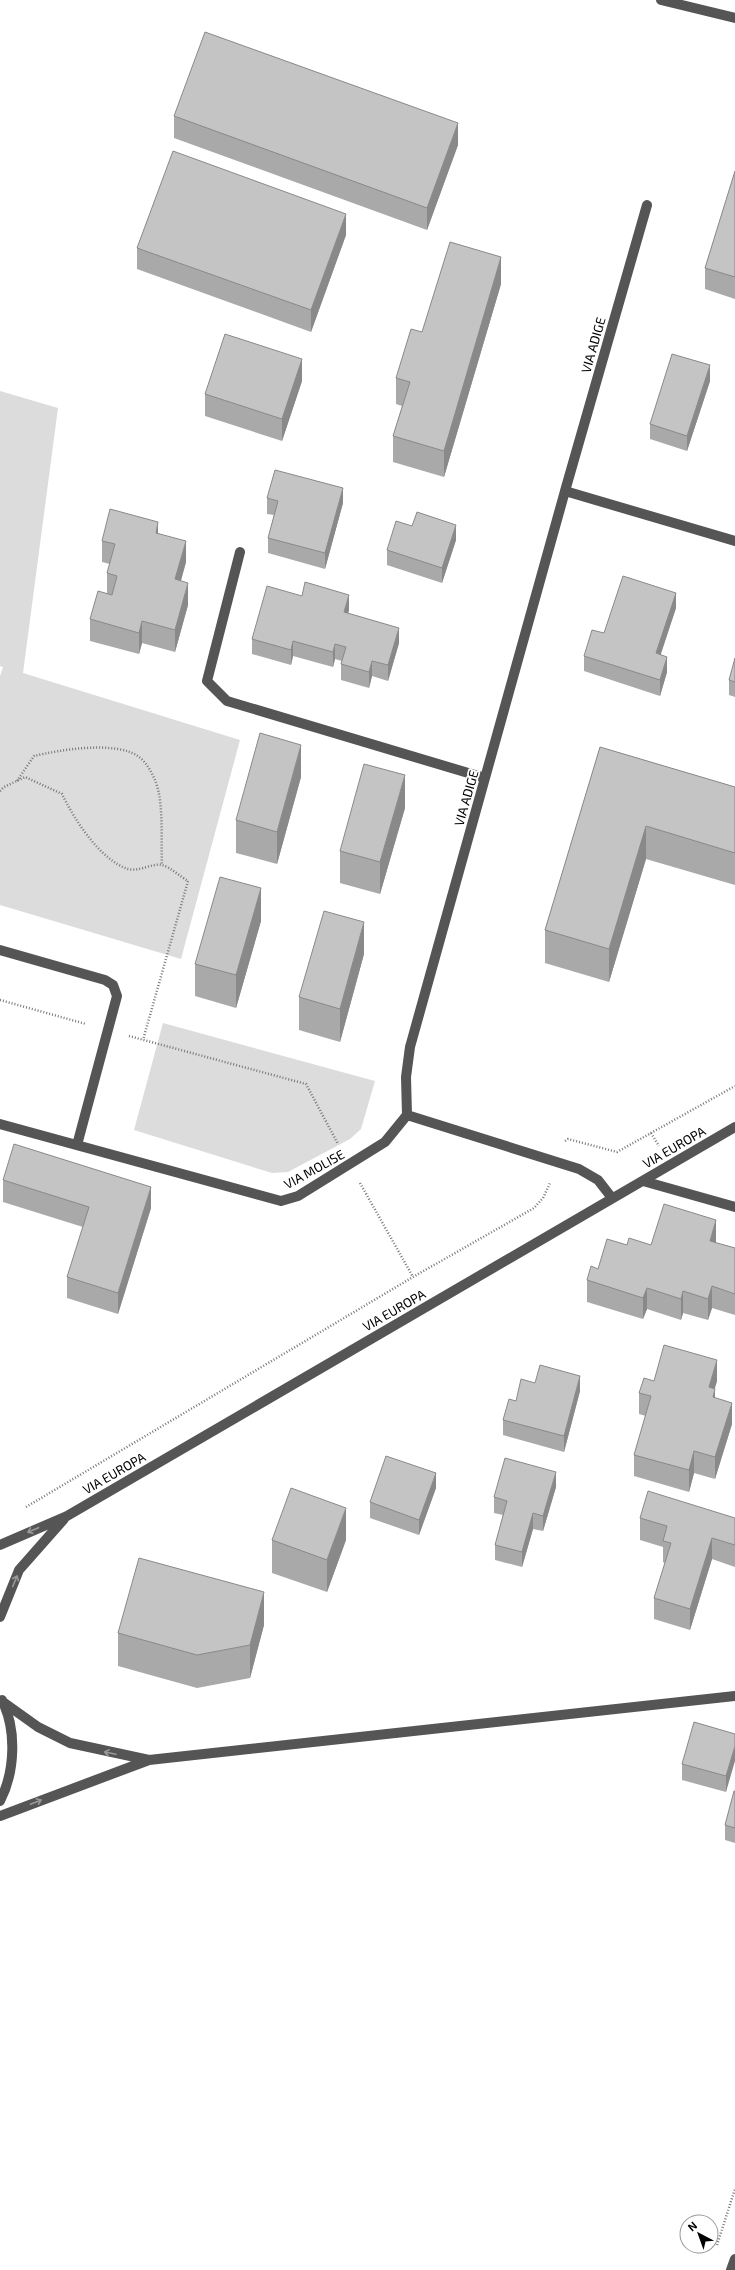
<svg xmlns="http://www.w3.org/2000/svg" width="735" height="2270" font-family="'Exo 2',sans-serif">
	<rect width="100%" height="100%" fill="#fff"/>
	<path fill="#dcdcdc" d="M 0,391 L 58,408 L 23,673 L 240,740 L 181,959 L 0,905 L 0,676 L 3,667 L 0,666 Z
		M 163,1023 L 375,1081 L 361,1129 L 350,1139 L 288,1172 L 272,1173 L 134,1130 Z"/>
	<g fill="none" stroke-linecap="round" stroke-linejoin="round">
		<path stroke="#777" stroke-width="2.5" stroke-dasharray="1 2" stroke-linecap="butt" d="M 17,781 L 34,756 C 59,750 117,740 139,757 C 149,764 157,782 159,794 C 163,817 161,842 162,865
			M 0,791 L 4,787 L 25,777 L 62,794 C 74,819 100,860 128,869 C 139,872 152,863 162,865 C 170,867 181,877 188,881 L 143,1040
			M 0,1000 L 86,1024
			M 129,1036 L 306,1084 L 338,1144
			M 651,1133 L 659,1146
			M 565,1141 L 568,1139 L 617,1152 L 735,1086
			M 360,1183 L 413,1277
			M 26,1507 L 413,1277 L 534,1208 L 543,1198 L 550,1183
			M 717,2245 L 735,2189"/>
		<path stroke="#555" stroke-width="10" d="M 661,0 L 735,18
			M 565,491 L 647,205
			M 240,552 L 207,681 L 227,701 L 485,778
			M 0,950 L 105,980 L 113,985 L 117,996 L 77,1145
			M 407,1115 L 406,1077 L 410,1047 L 565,491 L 735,541
			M 407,1115 L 579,1169 L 598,1180 L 612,1198
			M 0,1124 L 281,1201 L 298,1196 L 385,1142 L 407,1115
			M 643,1181 L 735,1207
			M 0,1545 L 67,1516 L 735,1127
			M 0,1617 L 19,1570 L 64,1519
			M 3,1702 L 38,1727 L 70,1743 L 149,1760
			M 0,1801 C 15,1772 17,1730 2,1700
			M 0,1816 L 149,1760 L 735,1696
			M 731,2270 L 735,2259"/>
	</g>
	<path fill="#a9a9a9" d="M 174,116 L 458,145 L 427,230 L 174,138 Z
		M 735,171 L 735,299 L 705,289 L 705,268 Z
		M 346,235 L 311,332 L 137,269 L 137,248 Z
		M 501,284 L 444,477 L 393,462 L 393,436 L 402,406 L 396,404 L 396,378 L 422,332 Z
		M 302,381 L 282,441 L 205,416 L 205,394 Z
		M 710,381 L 687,451 L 650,439 L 650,424 Z
		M 267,498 L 343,503 L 325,569 L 268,553 L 268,538 L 274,515 L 267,514 Z
		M 158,533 L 186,562 L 181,581 L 188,605 L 175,652 L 142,643 L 139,654 L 90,641 L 90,619 L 107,594 L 107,573 L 110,564 L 102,562 L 102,541 Z
		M 456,540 L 442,583 L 387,565 L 387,550 Z
		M 676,608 L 660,655 L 667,672 L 660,696 L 584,671 L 584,656 L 604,633 Z
		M 349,610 L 348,614 L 399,643 L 388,681 L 372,676 L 369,688 L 341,680 L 341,664 L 342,661 L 335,659 L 333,667 L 293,656 L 291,665 L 252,654 L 252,639 Z
		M 735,658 L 735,697 L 729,695 L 729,680 Z
		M 600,747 L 735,787 L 735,885 L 646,859 L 609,982 L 545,963 L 545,930 Z
		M 301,777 L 277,864 L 236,853 L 236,820 Z
		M 405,808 L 380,894 L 340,883 L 340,851 Z
		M 261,921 L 236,1008 L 195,996 L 195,964 Z
		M 364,954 L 340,1042 L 299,1030 L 299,997 Z
		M 3,1180 L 151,1208 L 118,1314 L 67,1298 L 67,1277 L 83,1227 L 3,1202 Z
		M 716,1242 L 716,1243 L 735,1248 L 735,1315 L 712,1308 L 708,1320 L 683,1313 L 681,1320 L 647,1309 L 643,1319 L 587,1302 L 587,1280 L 598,1269 L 627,1245 L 651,1245 Z
		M 654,1381 L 717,1381 L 714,1389 L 715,1398 L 732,1424 L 715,1479 L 694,1473 L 689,1492 L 634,1476 L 634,1455 L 646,1416 L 639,1414 L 639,1393 Z
		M 535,1383 L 580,1391 L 564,1452 L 503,1435 L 503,1420 L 516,1401 Z
		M 556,1487 L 543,1531 L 533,1529 L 522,1567 L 495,1560 L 495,1545 L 503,1515 L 494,1513 L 494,1497 Z
		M 436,1488 L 419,1535 L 370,1518 L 370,1502 Z
		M 640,1518 L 735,1518 L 735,1567 L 712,1559 L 690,1630 L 654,1619 L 654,1598 L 665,1563 L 663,1562 L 663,1547 L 640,1540 Z
		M 272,1540 L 346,1540 L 327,1592 L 272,1573 Z
		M 264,1625 L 250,1678 L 197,1688 L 118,1666 L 118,1633 Z
		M 735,1734 L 726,1792 L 682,1780 L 682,1764 Z
		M 735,1791 L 735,1843 L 725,1840 L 725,1825 Z"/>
	<path fill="#898989" d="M 458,123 L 458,145 L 427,230 L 427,208 Z
		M 346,214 L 346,235 L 311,332 L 311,310 Z
		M 501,257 L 501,284 L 444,477 L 444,451 Z
		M 302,359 L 302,381 L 282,441 L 282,419 Z
		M 710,365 L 710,381 L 687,451 L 687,436 Z
		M 343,488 L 343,503 L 325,569 L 325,553 Z
		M 158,522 L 158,544 L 156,533 Z
		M 456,525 L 456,540 L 442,583 L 442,568 Z
		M 186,541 L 186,562 L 175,601 L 175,579 Z
		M 188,583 L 188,605 L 175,652 L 175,630 Z
		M 676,593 L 676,608 L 656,669 L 656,653 Z
		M 349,595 L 349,610 L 344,628 L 344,612 Z
		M 142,621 L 142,643 L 139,654 L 139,633 Z
		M 399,628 L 399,643 L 388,681 L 388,665 Z
		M 293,641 L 293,656 L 291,665 L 291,650 Z
		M 335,644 L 335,659 L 333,667 L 333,652 Z
		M 667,657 L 667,672 L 660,696 L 660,680 Z
		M 372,661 L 372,676 L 369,688 L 369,672 Z
		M 301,745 L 301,777 L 277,864 L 277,832 Z
		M 405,775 L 405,808 L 380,894 L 380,862 Z
		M 646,826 L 646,859 L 609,982 L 609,949 Z
		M 261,888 L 261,921 L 236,1008 L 236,975 Z
		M 364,922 L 364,954 L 340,1042 L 340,1009 Z
		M 151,1187 L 151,1208 L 118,1314 L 118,1293 Z
		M 716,1220 L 716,1242 L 710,1262 L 710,1241 Z
		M 712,1286 L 712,1308 L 708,1320 L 708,1299 Z
		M 647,1288 L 647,1309 L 643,1319 L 643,1298 Z
		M 683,1291 L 683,1313 L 681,1320 L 681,1299 Z
		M 717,1360 L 717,1381 L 709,1409 L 709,1387 Z
		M 580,1376 L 580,1391 L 564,1452 L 564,1436 Z
		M 715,1389 L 715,1411 L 713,1397 Z
		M 732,1403 L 732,1424 L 715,1479 L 715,1457 Z
		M 694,1451 L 694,1473 L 689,1492 L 689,1470 Z
		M 556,1472 L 556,1487 L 543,1531 L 543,1516 Z
		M 436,1473 L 436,1488 L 419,1535 L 419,1520 Z
		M 346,1508 L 346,1540 L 327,1592 L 327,1560 Z
		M 533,1513 L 533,1529 L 522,1567 L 522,1552 Z
		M 712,1538 L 712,1559 L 690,1630 L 690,1609 Z
		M 264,1592 L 264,1625 L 250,1678 L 250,1645 Z
		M 735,1746 L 735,1761 L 726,1792 L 726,1776 Z"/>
	<path fill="#c4c4c4" stroke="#898989" d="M 205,32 L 458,123 L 427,208 L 174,116 Z
		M 173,151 L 346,214 L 311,310 L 137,248 Z
		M 735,171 L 735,277 L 705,268 Z
		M 450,242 L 501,257 L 444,451 L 393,436 L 410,382 L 396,378 L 411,329 L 422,332 Z
		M 225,334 L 302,359 L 282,419 L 205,394 Z
		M 672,354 L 710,365 L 687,436 L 650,424 Z
		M 275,470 L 343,488 L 325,553 L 268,538 L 278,501 L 267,498 Z
		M 110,509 L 158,522 L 156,533 L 186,541 L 175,579 L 188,583 L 175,630 L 142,621 L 139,633 L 90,619 L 98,591 L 112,595 L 117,576 L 107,573 L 115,544 L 102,541 Z
		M 417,512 L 456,525 L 442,568 L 387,550 L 396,521 L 412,526 Z
		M 623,576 L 676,593 L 656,653 L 667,657 L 660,680 L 584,656 L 592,630 L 604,633 Z
		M 305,582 L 349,595 L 344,612 L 399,628 L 388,665 L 372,661 L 369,672 L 341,664 L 346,647 L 335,644 L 333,652 L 293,641 L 291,650 L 252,639 L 267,586 L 302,596 Z
		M 735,658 L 735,682 L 729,680 Z
		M 260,733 L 301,745 L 277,832 L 236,820 Z
		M 600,747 L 735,787 L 735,853 L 646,826 L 609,949 L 545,930 Z
		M 364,764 L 405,775 L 380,862 L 340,851 Z
		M 220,877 L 261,888 L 236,975 L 195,964 Z
		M 324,911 L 364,922 L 340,1009 L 299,997 Z
		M 14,1144 L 151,1187 L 118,1293 L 67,1277 L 89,1207 L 3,1180 Z
		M 664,1204 L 716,1220 L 710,1241 L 735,1248 L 735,1294 L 712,1286 L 708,1299 L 683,1291 L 681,1299 L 647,1288 L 643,1298 L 587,1280 L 591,1266 L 598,1269 L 607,1239 L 627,1245 L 629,1238 L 651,1245 Z
		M 664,1345 L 717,1360 L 709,1387 L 715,1389 L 713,1397 L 732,1403 L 715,1457 L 694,1451 L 689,1470 L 634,1455 L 651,1396 L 639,1393 L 644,1378 L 654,1381 Z
		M 540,1365 L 580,1376 L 564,1436 L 503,1420 L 509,1399 L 516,1401 L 521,1379 L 535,1383 Z
		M 386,1456 L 436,1473 L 419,1520 L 370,1502 Z
		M 505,1458 L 556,1472 L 543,1516 L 533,1513 L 522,1552 L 495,1545 L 507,1501 L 494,1497 Z
		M 291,1488 L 346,1508 L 327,1560 L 272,1540 Z
		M 648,1491 L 735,1518 L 735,1545 L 712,1538 L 690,1609 L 654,1598 L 671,1543 L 663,1541 L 667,1526 L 640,1518 Z
		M 139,1558 L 264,1592 L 250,1645 L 197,1655 L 118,1633 Z
		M 694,1722 L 735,1734 L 735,1746 L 726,1776 L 682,1764 Z
		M 734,1791 L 735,1791 L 735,1828 L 725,1825 Z"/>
	<defs><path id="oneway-shaft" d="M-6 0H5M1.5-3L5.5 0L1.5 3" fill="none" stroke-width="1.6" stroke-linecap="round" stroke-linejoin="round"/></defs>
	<g stroke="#999">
		<use href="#oneway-shaft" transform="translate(33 1530) rotate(157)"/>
		<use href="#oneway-shaft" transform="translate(15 1581) rotate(-68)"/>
		<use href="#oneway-shaft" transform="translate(110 1753) rotate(-168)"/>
		<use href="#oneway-shaft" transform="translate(36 1802) rotate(-21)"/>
	</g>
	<g text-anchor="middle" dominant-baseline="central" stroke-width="3.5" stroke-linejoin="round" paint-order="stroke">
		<g font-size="13" fill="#000" stroke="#fff">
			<text transform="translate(593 345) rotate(-74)">VIA ADIGE</text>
			<text transform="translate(466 798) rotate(-74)">VIA ADIGE</text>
			<text transform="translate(674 1147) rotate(-30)">VIA EUROPA</text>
			<text transform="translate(314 1169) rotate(-29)">VIA MOLISE</text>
			<text transform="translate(394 1310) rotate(-30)">VIA EUROPA</text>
			<text transform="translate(114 1473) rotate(-30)">VIA EUROPA</text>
		</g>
	</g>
	<g transform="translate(699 2234) rotate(319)"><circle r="19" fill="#ffffff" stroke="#999999"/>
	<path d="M0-3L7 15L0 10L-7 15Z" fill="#000000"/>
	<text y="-6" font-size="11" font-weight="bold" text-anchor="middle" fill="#000000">N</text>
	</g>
</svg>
